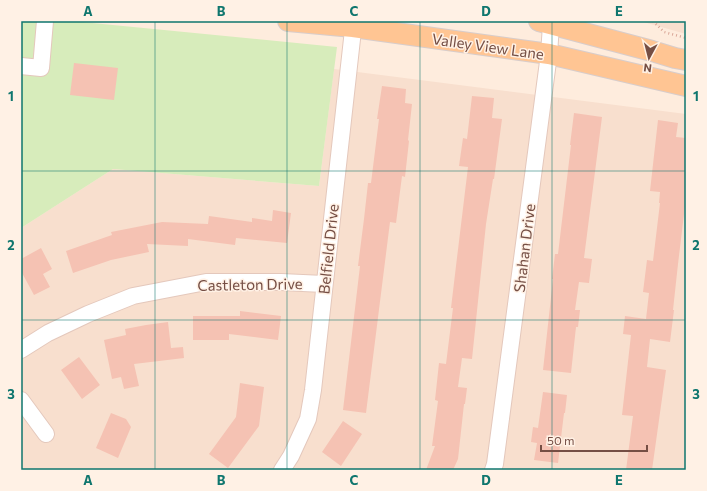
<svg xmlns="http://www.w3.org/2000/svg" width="707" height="491" font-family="Commissioner,sans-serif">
	<rect width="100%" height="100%" fill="#feecdd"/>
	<path fill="#f8dfce" d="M 640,21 L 686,21 L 686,34 Z
		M 334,69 L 686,114 L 686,470 L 21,470 L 21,228 L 113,169 L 319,186 Z"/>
	<path fill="#d7ecbb" d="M 21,21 L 72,21 L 337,47 L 319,186 L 113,169 L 21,228 Z"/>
	<path fill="#f5c2b3" d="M 74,63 L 118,68 L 114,100 L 70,95 Z
		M 382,86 L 406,89 L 405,103 L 412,104 L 408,140 L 409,141 L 405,177 L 402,176 L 396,223 L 390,222 L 366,413 L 343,410 L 360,266 L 358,266 L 364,219 L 368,183 L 371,183 L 379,119 L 377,119 Z
		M 472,96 L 494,98 L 492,118 L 502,119 L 494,179 L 493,179 L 486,224 L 472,359 L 462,358 L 458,387 L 467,388 L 465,404 L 464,404 L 458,459 L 453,470 L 426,470 L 435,446 L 432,446 L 438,401 L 435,400 L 439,363 L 446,364 L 453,308 L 451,308 L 456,266 L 468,167 L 459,166 L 463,138 L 467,139 Z
		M 574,113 L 602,117 L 584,258 L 592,259 L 589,283 L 579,282 L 575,310 L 580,310 L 578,327 L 576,327 L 571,373 L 543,370 L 553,279 L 552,279 L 555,254 L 558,254 L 571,145 L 570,145 Z
		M 658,120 L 678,123 L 676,137 L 686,138 L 686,206 L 685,206 L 678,264 L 673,310 L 674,310 L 670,342 L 650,339 L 647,367 L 666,370 L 652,470 L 626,470 L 633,416 L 622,415 L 631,335 L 623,334 L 625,316 L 646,319 L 649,293 L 643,292 L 647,260 L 653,261 L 660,203 L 659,203 L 660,192 L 650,191 Z
		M 273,210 L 291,213 L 287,243 L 236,238 L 235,245 L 188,239 L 188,246 L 147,244 L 149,252 L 111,260 L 73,273 L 66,251 L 112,235 L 111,232 L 162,222 L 208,224 L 209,216 L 252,222 L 252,218 L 272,221 Z
		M 41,248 L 52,269 L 43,274 L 50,287 L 34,295 L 21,271 L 21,259 Z
		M 240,311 L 281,316 L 278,340 L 229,334 L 229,340 L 193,340 L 193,316 L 240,316 Z
		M 168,322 L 171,348 L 183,347 L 184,358 L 134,364 L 139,386 L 124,389 L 121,377 L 112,379 L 104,340 L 126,335 L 125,329 L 146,325 Z
		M 79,357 L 100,385 L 82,399 L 61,370 Z
		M 240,383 L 264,387 L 259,426 L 228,468 L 209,454 L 236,417 Z
		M 543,392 L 567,395 L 565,413 L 564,413 L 558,463 L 534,460 L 537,443 L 531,442 L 533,427 L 538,428 Z
		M 111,413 L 126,419 L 131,427 L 118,458 L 96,448 Z
		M 343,421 L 362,434 L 341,466 L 322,452 Z"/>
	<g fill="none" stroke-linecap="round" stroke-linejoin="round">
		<defs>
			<path id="minor" d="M 21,66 L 41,68 L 45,21
				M 21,350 L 48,333 L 88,314 L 133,296 L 206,282 L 281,282 L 324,284
				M 21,400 L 46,434
				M 282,470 L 291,456 L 308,419 L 313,390 L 354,21
				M 493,470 L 495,464 L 549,54 L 551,25"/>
			<path id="major" d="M 288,21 L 353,27 L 549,54 L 686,86
				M 539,21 L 652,51 L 675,58 L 686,60"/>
		</defs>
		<use href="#minor" stroke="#e4c8bc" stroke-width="18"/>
		<use href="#major" stroke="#d8cdcb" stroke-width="22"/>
		<path stroke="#d9a697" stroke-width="2.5" stroke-dasharray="1 3" stroke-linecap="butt" d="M 653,21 L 664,32 L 686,38"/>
		<use href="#minor" stroke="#fff" stroke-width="16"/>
		<use href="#major" stroke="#ffc593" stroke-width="20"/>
	</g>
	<path fill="none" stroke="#0f766e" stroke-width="1" stroke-opacity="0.55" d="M 155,21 L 155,470M 287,21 L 287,470M 420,21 L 420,470M 552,21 L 552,470M 21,171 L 686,171M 21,320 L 686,320"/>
	<g text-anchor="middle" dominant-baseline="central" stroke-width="3" stroke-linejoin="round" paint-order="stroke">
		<g font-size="15" fill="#754e44" stroke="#fff1e5">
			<text transform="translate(488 46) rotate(8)">Valley View Lane</text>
			<text transform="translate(524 248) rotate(-83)">Shahan Drive</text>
			<text transform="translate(328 249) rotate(-84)">Belfield Drive</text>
			<text transform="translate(250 284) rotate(-1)">Castleton Drive</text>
		</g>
	</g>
	<rect width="707" height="491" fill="none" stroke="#fff1e5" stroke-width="44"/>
	<g transform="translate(649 58) rotate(187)" stroke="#fff1e5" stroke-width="3" paint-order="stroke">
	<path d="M0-3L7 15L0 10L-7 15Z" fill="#754e44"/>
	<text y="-6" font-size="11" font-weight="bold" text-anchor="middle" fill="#754e44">N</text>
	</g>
	<path d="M541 445v6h106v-6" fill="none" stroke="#754e44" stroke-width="2"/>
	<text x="547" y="445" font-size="12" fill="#754e44" stroke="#fff1e5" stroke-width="3" paint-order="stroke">50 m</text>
	<rect x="22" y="22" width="663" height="447" fill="none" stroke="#0f766e" stroke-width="1.5"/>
	<g font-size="13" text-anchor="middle" font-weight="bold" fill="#0f766e">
		<text x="88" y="16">A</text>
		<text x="221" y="16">B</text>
		<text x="354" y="16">C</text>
		<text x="486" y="16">D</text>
		<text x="619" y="16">E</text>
		<text x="11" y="101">1</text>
		<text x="696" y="101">1</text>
		<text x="11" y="250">2</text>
		<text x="696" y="250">2</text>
		<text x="11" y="399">3</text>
		<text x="696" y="399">3</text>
		<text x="88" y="485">A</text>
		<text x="221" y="485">B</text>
		<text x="354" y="485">C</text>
		<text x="486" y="485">D</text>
		<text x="619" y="485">E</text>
	</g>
</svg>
